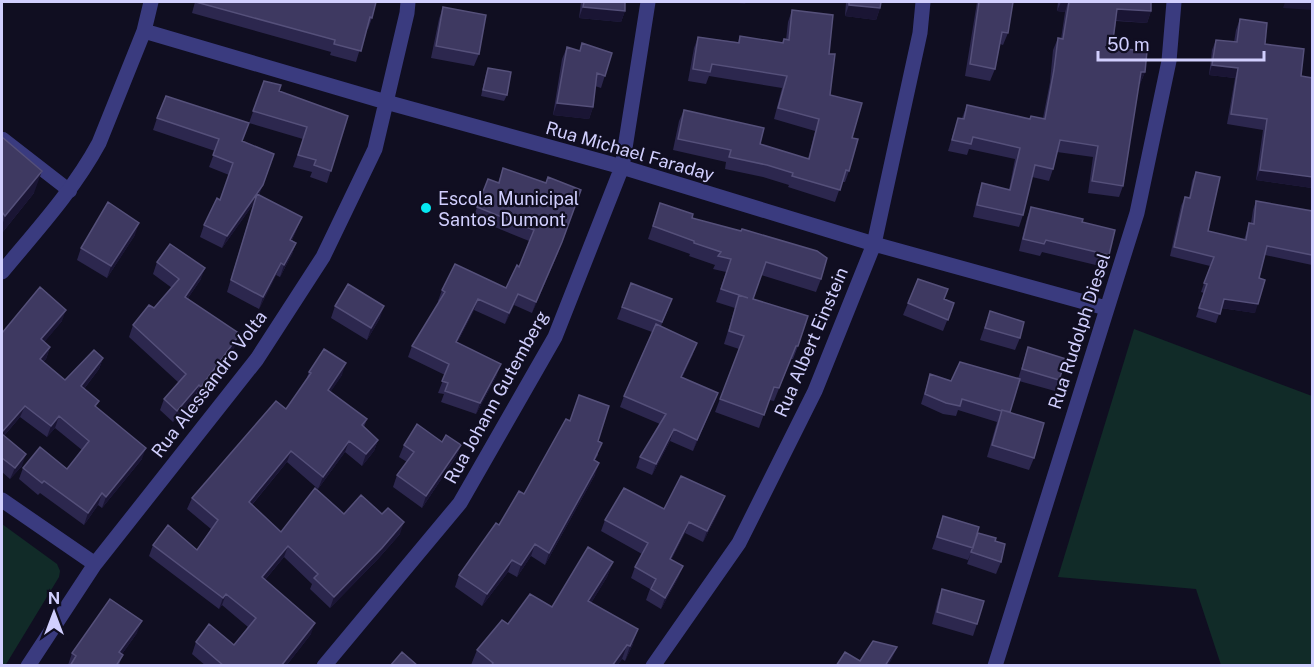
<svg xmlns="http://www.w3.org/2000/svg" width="1314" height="667" font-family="'Public Sans',sans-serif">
	<rect width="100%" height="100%" fill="#100e21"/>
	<path fill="#112b28" d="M 1134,329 L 1312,396 L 1312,665 L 1221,665 L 1196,589 L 1058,577 Z
		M 2,524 L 57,564 L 60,571 L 59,577 L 5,666 L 2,665 Z"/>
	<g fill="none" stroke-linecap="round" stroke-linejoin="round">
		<path stroke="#3a3b7f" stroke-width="14" d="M 3,139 L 70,191"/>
		<path stroke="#3a3b7f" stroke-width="15" d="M 144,31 L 386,102 L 622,167 L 874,244 L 1106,308
			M 2,272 C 36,231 73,191 99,143 L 144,31 L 151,2
			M 2,500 L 95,564
			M 28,666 L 95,564 L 257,359 L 323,257 L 375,149 L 407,13 L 408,2
			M 324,666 L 460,503 L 555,337 L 622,167 L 648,2
			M 653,666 L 739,543 L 815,391 L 874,244 L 920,33 L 923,2
			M 995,666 L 1137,213 L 1169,61 L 1174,2"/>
	</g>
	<path fill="#2c274e" d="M 195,2 L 376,2 L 372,18 L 368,29 L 366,29 L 356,62 L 330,55 L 331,52 L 192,13 Z
		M 581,2 L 625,2 L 625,11 L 621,22 L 579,18 Z
		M 846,2 L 881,2 L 880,8 L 876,20 L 845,16 Z
		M 974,2 L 1014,2 L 1012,6 L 1008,33 L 1003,45 L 1000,44 L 995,69 L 990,81 L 965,76 L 977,2 Z
		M 1058,2 L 1151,2 L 1151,11 L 1147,23 L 1116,21 L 1112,48 L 1145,72 L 1140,84 L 1139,84 L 1123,186 L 1119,197 L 1088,193 L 1093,157 L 1057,152 L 1053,169 L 1049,181 L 1032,177 L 1023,215 L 1019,227 L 973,217 L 978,195 L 982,183 L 1009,190 L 1015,159 L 969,149 L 967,155 L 948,151 L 958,118 L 962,118 L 967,105 L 1030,119 L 1043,118 L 1050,82 L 1053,50 L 1058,38 L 1061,39 L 1065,12 L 1057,11 Z
		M 443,7 L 479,54 L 474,66 L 431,58 L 439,19 Z
		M 792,10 L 829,54 L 830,95 L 852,138 L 849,171 L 845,182 L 842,182 L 835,202 L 788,187 L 789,185 L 763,177 L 725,169 L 726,162 L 673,150 L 679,121 L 684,110 L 760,144 L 808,159 L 815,131 L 774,119 L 782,88 L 709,76 L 706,84 L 688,81 L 694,48 L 698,37 L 738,42 L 740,36 L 782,43 L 784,39 L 786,40 L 788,22 Z
		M 1240,19 L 1265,44 L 1301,76 L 1312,78 L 1312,188 L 1256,180 L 1263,130 L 1227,124 L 1235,78 L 1209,75 L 1212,50 L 1216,40 L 1234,42 L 1236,30 Z
		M 567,47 L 580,51 L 612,53 L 601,88 L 595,86 L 593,107 L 589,119 L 553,115 L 562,59 Z
		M 488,68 L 507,95 L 504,101 L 481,96 L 486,74 Z
		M 264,81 L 279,91 L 348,116 L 327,183 L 310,177 L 312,172 L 293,167 L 303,139 L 249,123 Z
		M 157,118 L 242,141 L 274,154 L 259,195 L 302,217 L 292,240 L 296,243 L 292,254 L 280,277 L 276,275 L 259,309 L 227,292 L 254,203 L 222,248 L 200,237 L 204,225 L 220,200 L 229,175 L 209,167 L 215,151 L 153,130 Z
		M 2,138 L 34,193 L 2,233 Z
		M 503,168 L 546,183 L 581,190 L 558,253 L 532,313 L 514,305 L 505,324 L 474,310 L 457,343 L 497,375 L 476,414 L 441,402 L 444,394 L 438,393 L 445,375 L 408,357 L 412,346 L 439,302 L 438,301 L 442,290 L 506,288 L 519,267 L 529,241 L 473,218 L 488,179 L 498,183 Z
		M 1196,172 L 1208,231 L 1244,240 L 1249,223 L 1251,223 L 1253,210 L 1256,201 L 1312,211 L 1312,265 L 1265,255 L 1259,278 L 1255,313 L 1221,308 L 1216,323 L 1196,317 L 1204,293 L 1201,292 L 1210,266 L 1170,256 L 1181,206 L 1185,197 L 1189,198 L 1192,181 Z
		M 660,203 L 821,279 L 816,292 L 761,275 L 753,299 L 798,346 L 793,359 L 791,359 L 774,401 L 769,400 L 759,428 L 715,412 L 739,349 L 724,344 L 735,308 L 716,302 L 726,272 L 713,269 L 715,265 L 689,256 L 690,254 L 648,239 Z
		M 1031,207 L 1082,222 L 1109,255 L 1104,267 L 1042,252 L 1040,256 L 1019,251 L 1027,218 Z
		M 135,235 L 107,278 L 77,260 L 81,248 Z
		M 157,262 L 201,279 L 188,298 L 236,345 L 197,398 L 195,397 L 173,422 L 160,410 L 164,399 L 179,383 L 129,337 L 133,325 L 154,308 L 172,288 L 153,274 Z
		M 631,283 L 672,299 L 661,326 L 693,354 L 682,378 L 718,393 L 693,451 L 670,441 L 652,475 L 636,468 L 640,457 L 660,424 L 620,407 L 624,396 L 652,332 L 617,319 Z
		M 944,299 L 954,303 L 943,331 L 903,315 L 908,303 Z
		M 335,306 L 380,318 L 367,340 L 331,318 Z
		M 990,311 L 1020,338 L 1015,350 L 980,340 Z
		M 62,321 L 44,342 L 50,347 L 46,359 L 43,362 L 65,380 L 103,358 L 99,369 L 84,389 L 97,408 L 142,459 L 102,508 L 98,505 L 84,525 L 40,493 L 38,495 L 19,479 L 23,468 L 67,469 L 82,450 L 55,428 L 47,437 L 20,417 L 4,436 L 22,466 L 10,479 L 2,472 L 2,333 Z
		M 1028,347 L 1059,380 L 1055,391 L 1019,381 L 1010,412 L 1034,458 L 1029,470 L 987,457 L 997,422 L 958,410 L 956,416 L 943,414 L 921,404 L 930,374 L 951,381 L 1018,379 Z
		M 309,372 L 342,375 L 330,392 L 367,419 L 364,427 L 378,440 L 374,451 L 362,466 L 345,452 L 318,489 L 287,462 L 252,505 L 281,532 L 344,514 L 400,534 L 378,559 L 330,608 L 310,589 L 312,584 L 284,557 L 265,580 L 311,634 L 286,666 L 206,666 L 192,654 L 196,642 L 234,645 L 248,627 L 222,605 L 219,609 L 149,556 L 153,545 L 197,550 L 211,529 L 187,509 L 192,498 L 286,409 L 306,380 Z
		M 570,421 L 598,441 L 598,455 L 595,460 L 595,475 L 545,565 L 531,556 L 517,577 L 508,572 L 482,606 L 455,587 L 459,575 L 524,494 Z
		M 442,442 L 461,445 L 456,457 L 422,508 L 393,487 L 397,475 L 407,462 L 399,457 L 404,445 Z
		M 721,507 L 703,542 L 685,533 L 671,560 L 683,566 L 678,578 L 661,609 L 646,600 L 650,589 L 631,578 L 635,567 L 642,554 L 601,531 L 605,520 L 664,509 Z
		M 943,516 L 973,548 L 968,560 L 932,549 Z
		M 978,533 L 995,541 L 1001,562 L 996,574 L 967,564 Z
		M 613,562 L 607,577 L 591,603 L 633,644 L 625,661 L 622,659 L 617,666 L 471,665 L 477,650 L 508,624 L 552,607 Z
		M 942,589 L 977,624 L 973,636 L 932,624 L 938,600 Z
		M 137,633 L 122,654 L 119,666 L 68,665 L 72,653 Z"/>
	<path fill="#1a1534" d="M 729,2 L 746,2 L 745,4 Z
		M 1061,2 L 1068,2 L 1065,12 L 1057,11 Z
		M 1285,2 L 1312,2 L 1312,10 L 1283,8 Z
		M 849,5 L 880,8 L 876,20 L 845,16 Z
		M 583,7 L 625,11 L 621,22 L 579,18 Z
		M 1117,9 L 1151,11 L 1147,23 L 1113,20 Z
		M 1212,65 L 1238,68 L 1235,78 L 1209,75 Z
		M 1141,72 L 1145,72 L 1140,84 L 1137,83 Z
		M 557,103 L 593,107 L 589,119 L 553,115 Z
		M 1260,170 L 1312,177 L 1312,188 L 1256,180 Z
		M 42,171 L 34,193 L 2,233 L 2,226 L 5,216 Z
		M 263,185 L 258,196 L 257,194 L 254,203 L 222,248 L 227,236 Z
		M 302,217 L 297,229 L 286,251 L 290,240 Z
		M 139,223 L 135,235 L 107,278 L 111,266 Z
		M 562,242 L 558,253 L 532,313 L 536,302 Z
		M 296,243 L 292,254 L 280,277 L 284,265 Z
		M 281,263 L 276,275 L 259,309 L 263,297 Z
		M 205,268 L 201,279 L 181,308 L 185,297 Z
		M 518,294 L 514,305 L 505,324 L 509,313 Z
		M 478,299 L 474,310 L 452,353 L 456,342 Z
		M 1224,299 L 1258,304 L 1255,313 L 1221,308 Z
		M 384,306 L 380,318 L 367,340 L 371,328 Z
		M 66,310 L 62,321 L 37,351 L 41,339 Z
		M 240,334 L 236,345 L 197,398 L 201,387 Z
		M 697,343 L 693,354 L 677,388 L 681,377 Z
		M 50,347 L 46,359 L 36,371 L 40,359 Z
		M 103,358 L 99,369 L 77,398 L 81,386 Z
		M 346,363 L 342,375 L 324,402 L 328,390 Z
		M 501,364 L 497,375 L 476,414 L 480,403 Z
		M 199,385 L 195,397 L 173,422 L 177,411 Z
		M 718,393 L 713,405 L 693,451 L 697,440 Z
		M 25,406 L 20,417 L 2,438 L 2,432 Z
		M 59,416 L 55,428 L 47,437 L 51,426 Z
		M 674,429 L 670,441 L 652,475 L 656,464 Z
		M 378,440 L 374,451 L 362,466 L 366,454 Z
		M 349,441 L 345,452 L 318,489 L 323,477 Z
		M 461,445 L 456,457 L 422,508 L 426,496 Z
		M 146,448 L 142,459 L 102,508 L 106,497 Z
		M 291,451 L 287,462 L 244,514 L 249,502 Z
		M 26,454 L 22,466 L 10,479 L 15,468 Z
		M 599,463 L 595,475 L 545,565 L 549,553 Z
		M 102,493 L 98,505 L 84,525 L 88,513 Z
		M 725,496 L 721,507 L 703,542 L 707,531 Z
		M 404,522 L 400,534 L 378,559 L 330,608 L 334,597 Z
		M 689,522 L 685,533 L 665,570 L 670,559 Z
		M 535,544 L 531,556 L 517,577 L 521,565 Z
		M 288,546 L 284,557 L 258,588 L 262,577 Z
		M 512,560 L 508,572 L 482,606 L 487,594 Z
		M 613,562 L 607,577 L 583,616 L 588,601 Z
		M 683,566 L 678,578 L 661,609 L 665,598 Z
		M 226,594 L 222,605 L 219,609 L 223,598 Z
		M 142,621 L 137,633 L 115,664 L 119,652 Z
		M 315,623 L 311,634 L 286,666 L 281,666 Z
		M 638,629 L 633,644 L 625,661 L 630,646 Z
		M 627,645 L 622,659 L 617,666 L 612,666 Z
		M 897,647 L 892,659 L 888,666 L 885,666 Z"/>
	<path fill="#3e3961" stroke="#55507a" stroke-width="1.5" d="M 196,2 L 376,2 L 372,18 L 370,17 L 361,51 L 334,44 L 335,40 Z
		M 584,2 L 625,2 L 625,11 L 583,7 Z
		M 849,2 L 881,2 L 880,8 L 849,5 Z
		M 979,2 L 1013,2 L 1008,33 L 1002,32 L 995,69 L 970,64 Z
		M 1069,2 L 1151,2 L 1151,11 L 1117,9 L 1112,48 L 1147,51 L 1145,72 L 1141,72 L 1123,186 L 1092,181 L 1098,146 L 1060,140 L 1053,169 L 1035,165 L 1023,215 L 977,205 L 982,183 L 1010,190 L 1020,148 L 973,137 L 971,144 L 952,140 L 958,118 L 964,119 L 967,105 L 1030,119 L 1031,116 L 1045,119 L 1054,70 L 1058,38 L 1063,39 Z
		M 443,7 L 486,15 L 479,54 L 436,46 Z
		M 792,10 L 833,15 L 829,54 L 835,54 L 830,95 L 862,103 L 852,138 L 858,139 L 849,171 L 846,170 L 840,190 L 792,176 L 793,173 L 767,165 L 729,157 L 731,150 L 678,139 L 684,110 L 764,128 L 760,144 L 809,159 L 819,119 L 778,108 L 787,76 L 712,64 L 710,72 L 693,69 L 698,37 L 739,43 L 740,36 L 783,43 L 784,39 L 789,40 Z
		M 1240,19 L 1267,23 L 1265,44 L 1304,49 L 1301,76 L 1312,78 L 1312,177 L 1260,170 L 1267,119 L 1231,114 L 1238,68 L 1212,65 L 1216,40 L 1237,42 Z
		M 582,43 L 612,53 L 605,76 L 597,73 L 593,107 L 557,103 L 567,47 L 580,51 Z
		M 488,68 L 511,72 L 507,95 L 483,90 Z
		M 264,81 L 281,85 L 279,91 L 348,116 L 331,171 L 314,165 L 316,160 L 298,155 L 307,127 L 253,111 Z
		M 166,96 L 249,123 L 242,141 L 274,154 L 263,185 L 227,236 L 204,225 L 217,198 L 220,200 L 233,163 L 213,155 L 219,139 L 157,118 Z
		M 2,137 L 42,171 L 5,216 L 2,212 Z
		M 503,168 L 546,183 L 548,177 L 581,190 L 562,242 L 536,302 L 518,294 L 509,313 L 478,299 L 456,342 L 501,364 L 480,403 L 445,391 L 448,383 L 442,381 L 449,364 L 412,346 L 445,292 L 442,290 L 455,264 L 506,288 L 517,265 L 519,267 L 534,230 L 477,207 L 488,179 L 499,183 Z
		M 1196,172 L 1220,177 L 1208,231 L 1246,240 L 1249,223 L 1254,224 L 1256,201 L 1312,211 L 1312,255 L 1267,246 L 1259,278 L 1265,280 L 1258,304 L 1224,299 L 1220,314 L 1199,308 L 1207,284 L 1204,283 L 1214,257 L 1174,247 L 1185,197 L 1190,198 Z
		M 257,194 L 302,217 L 290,240 L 296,243 L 284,265 L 281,263 L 263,297 L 231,280 Z
		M 108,202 L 139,223 L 111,266 L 81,248 Z
		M 660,203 L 693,214 L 692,218 L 741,231 L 742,229 L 817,251 L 827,258 L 821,279 L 766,262 L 753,299 L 808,316 L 798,346 L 796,346 L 779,388 L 774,387 L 764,415 L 720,399 L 744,336 L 729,331 L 739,295 L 748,298 L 721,289 L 731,259 L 718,256 L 721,252 L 694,243 L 694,241 L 653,226 Z
		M 1031,207 L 1083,219 L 1082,222 L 1115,230 L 1109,255 L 1046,240 L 1044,244 L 1023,239 Z
		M 170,244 L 205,268 L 185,297 L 240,334 L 201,387 L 199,385 L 177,411 L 164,399 L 186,374 L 133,325 L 149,305 L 154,308 L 179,279 L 157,262 Z
		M 918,279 L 948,289 L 944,299 L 954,303 L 948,320 L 908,303 Z
		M 631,283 L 672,299 L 662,322 L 622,307 Z
		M 348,284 L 384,306 L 371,328 L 335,306 Z
		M 40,287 L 66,310 L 41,339 L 50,347 L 40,359 L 65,380 L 94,350 L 103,358 L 81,386 L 99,401 L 95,406 L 146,448 L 106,497 L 102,493 L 88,513 L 44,481 L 42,483 L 23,468 L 40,447 L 67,469 L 89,441 L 59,416 L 51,426 L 25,406 L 2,432 L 2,333 Z
		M 990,311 L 1024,322 L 1020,338 L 985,328 Z
		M 656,324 L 697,343 L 681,377 L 718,393 L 697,440 L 674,429 L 656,464 L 640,457 L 666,414 L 624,396 Z
		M 1028,347 L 1066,359 L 1059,380 L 1022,369 Z
		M 324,349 L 346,363 L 328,390 L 367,419 L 362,425 L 378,440 L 366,454 L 349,441 L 323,477 L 291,451 L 249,502 L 281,532 L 315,488 L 344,514 L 361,495 L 382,514 L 388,508 L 404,522 L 382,548 L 334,597 L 314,578 L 318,574 L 288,546 L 262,577 L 315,623 L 281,666 L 224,666 L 196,642 L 209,624 L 234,645 L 256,618 L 226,594 L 223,598 L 153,545 L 168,525 L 197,550 L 218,520 L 192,498 L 276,401 L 286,409 L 311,373 L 309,372 Z
		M 960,362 L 1020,379 L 1010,412 L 1002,410 L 1001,411 L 962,399 L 960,406 L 946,403 L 925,394 L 930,374 L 951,381 Z
		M 579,395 L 609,406 L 598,441 L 602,443 L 594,460 L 599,463 L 549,553 L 535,544 L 521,565 L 512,560 L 487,594 L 459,575 L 496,523 L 499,525 L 519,491 L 524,494 L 566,419 L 570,421 Z
		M 1002,410 L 1044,423 L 1034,458 L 992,445 Z
		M 417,424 L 442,442 L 446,435 L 461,445 L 426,496 L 397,475 L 414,452 L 404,445 Z
		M 2,434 L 26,454 L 15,468 L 2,458 Z
		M 681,476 L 725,496 L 707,531 L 689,522 L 670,559 L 683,566 L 665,598 L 651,589 L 656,579 L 635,567 L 648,543 L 605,520 L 624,488 L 664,509 Z
		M 943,516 L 979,527 L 973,548 L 937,537 Z
		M 978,533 L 996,538 L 995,541 L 1005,544 L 1001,562 L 971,552 Z
		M 588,547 L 613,562 L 588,601 L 638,629 L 630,646 L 627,645 L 612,666 L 491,666 L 493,663 L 477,650 L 502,620 L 508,624 L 530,594 L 552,607 Z
		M 942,589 L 984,601 L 977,624 L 937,612 Z
		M 110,599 L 142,621 L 119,652 L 123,655 L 116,666 L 70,666 L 76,656 L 72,653 Z
		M 873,641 L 897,647 L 885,666 L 836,666 L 845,652 L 860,661 Z
		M 402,652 L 418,666 L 390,666 Z"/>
	<circle fill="#06e9f2" stroke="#100e21" stroke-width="2" cx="426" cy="208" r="6"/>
	<g text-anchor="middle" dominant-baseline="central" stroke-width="4.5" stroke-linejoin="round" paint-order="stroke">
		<g font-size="18" fill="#d1cffe" stroke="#100e21">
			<text transform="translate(630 151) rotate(16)">Rua Michael Faraday</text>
			<text transform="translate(1079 331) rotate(-72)">Rua Rudolph Diesel</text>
			<text transform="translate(811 342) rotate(-67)">Rua Albert Einstein</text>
			<text transform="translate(209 384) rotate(-53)">Rua Alessandro Volta</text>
			<text transform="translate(496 397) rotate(-61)">Rua Johann Gutemberg</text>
		</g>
		<g font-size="18" fill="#d1cffe" stroke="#100e21" text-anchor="start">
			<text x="438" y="198">Escola Municipal<tspan x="438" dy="21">Santos Dumont</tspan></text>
		</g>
	</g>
	<rect width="1314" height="667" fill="none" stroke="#d1cffe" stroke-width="6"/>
	<g transform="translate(54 613)" stroke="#100e21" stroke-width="4.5" paint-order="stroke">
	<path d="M0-4.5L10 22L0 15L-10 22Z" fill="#d1cffe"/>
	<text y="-9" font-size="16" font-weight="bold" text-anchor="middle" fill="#d1cffe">N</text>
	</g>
	<path d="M1098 51v9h166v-9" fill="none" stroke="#d1cffe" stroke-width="3"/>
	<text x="1107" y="51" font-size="18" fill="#d1cffe" stroke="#100e21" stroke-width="4.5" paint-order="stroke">50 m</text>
</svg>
